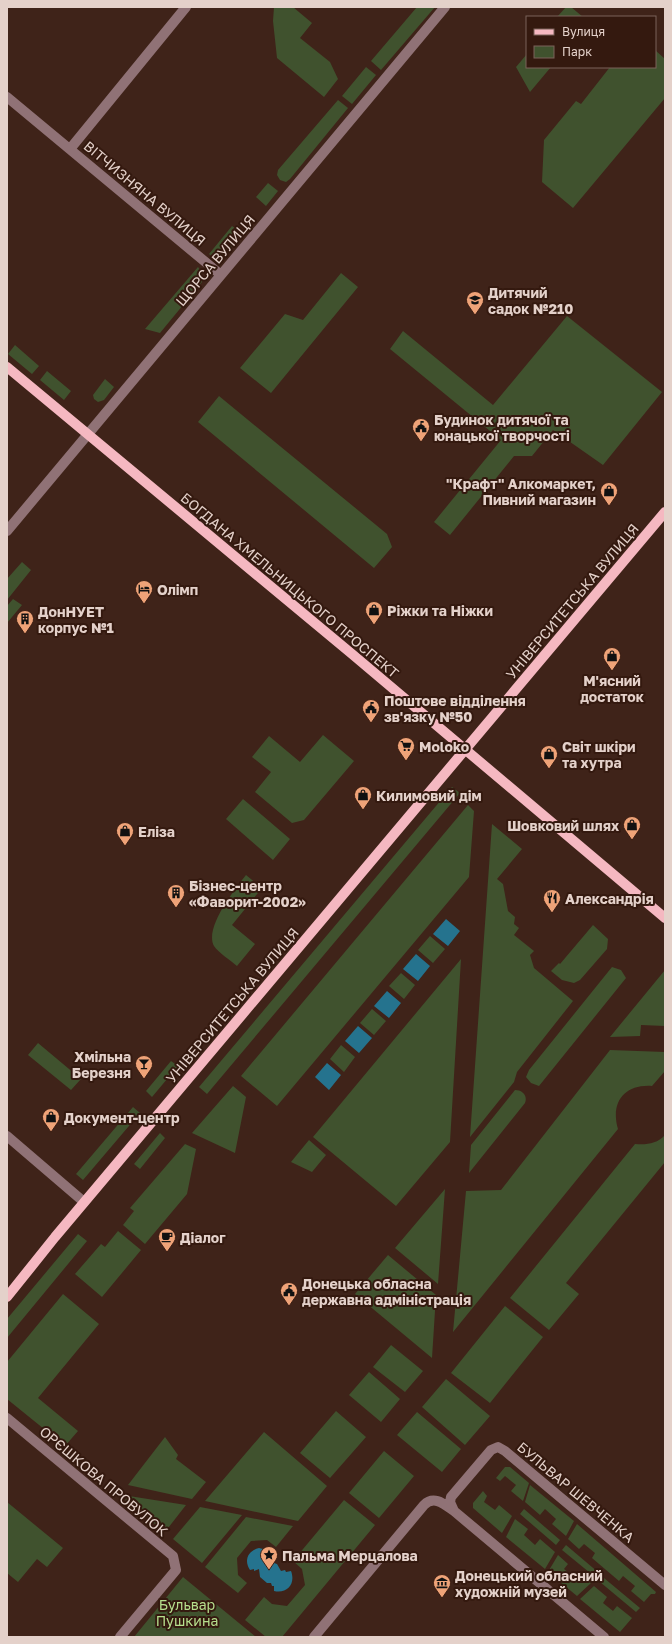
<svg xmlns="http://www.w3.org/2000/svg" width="672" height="1644" font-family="'Golos Text',sans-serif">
	<rect width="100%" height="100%" fill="#3f2319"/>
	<path fill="#40522e" d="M 274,7 L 293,7 L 312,23 L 300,38 L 330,62 L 338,79 L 324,97 L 277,58 L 273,21 Z
		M 417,7 L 435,7 L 381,70 L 371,61 Z
		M 566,7 L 571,7 L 583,17 L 557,17 Z
		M 655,50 L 665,59 L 665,98 L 573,208 L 542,182 L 544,140 L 576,101 L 581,104 L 610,67 L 655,67 Z
		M 527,54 L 527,67 L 551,67 L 530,92 L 516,67 Z
		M 366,67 L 376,75 L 352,104 L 342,96 Z
		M 338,100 L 348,108 L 290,179 L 286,182 L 280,180 L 277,175 L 278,170 Z
		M 268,183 L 278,191 L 266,206 L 256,197 Z
		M 232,226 L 243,234 L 223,258 C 217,259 213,258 209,254 Z
		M 198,267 L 202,273 L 202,282 L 160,333 L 145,329 Z
		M 341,273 L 358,287 L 271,393 L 240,368 L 285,314 L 303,320 Z
		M 567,316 L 662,392 L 603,465 L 553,430 L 532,456 L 514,456 L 450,535 L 434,522 L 501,440 L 390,349 L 403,331 L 493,405 Z
		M 15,345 L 39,366 L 32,374 L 8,354 Z
		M 47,371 L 71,391 L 64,400 L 40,380 Z
		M 105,379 L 114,387 L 104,400 L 98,402 L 94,399 L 93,395 Z
		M 219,396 L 387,534 L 392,547 L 374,568 L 198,422 Z
		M 22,562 L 31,570 L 7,600 L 7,579 Z
		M 13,599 L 22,605 L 7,623 L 7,606 Z
		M 323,735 L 354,761 L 304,820 L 292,823 L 255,792 L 271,772 L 252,757 L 269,736 L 300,762 Z
		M 452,787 L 460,793 L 207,1094 L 199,1087 Z
		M 243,799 L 290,839 L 273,860 L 226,819 Z
		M 468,805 L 474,811 L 469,877 L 277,1106 L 241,1076 Z
		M 492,824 L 522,849 L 497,879 L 503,884 L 508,911 L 515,917 L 514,924 L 519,928 L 514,935 L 534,951 L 530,955 L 534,968 L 573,1001 L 517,1072 L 514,1082 L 470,1137 Z
		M 246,875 L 262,888 L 232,925 L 255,944 L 237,966 C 231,961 218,952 214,946 C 204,928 235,889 246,875 Z
		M 593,925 L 608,939 L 607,949 L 580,980 L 574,983 L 562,980 L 551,971 L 559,963 L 560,964 Z
		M 430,936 L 445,949 L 433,963 L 418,950 Z
		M 461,959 L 450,1142 L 396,1206 L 313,1137 Z
		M 612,967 L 621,970 L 626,978 L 539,1086 L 531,1083 L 526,1077 L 529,1070 Z
		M 665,970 L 665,1026 L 641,1025 L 640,1036 L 610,1037 Z
		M 401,973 L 415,985 L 404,999 L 389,986 Z
		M 372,1009 L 386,1021 L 374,1035 L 360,1023 Z
		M 38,1043 L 81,1079 L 71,1090 L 28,1055 Z
		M 341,1045 L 355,1057 L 344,1072 L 330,1059 Z
		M 610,1050 L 665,1052 L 665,1071 L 652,1086 C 625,1084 610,1102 618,1129 L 453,1332 L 466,1191 L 501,1190 Z
		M 171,1061 L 178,1066 L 152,1097 L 146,1091 Z
		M 233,1086 L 246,1097 L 235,1153 L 192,1133 Z
		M 515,1090 C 522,1090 528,1095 525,1103 L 469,1173 L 471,1145 Z
		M 133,1107 L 140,1113 L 83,1180 L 76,1174 Z
		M 160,1133 L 165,1138 L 140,1169 L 134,1164 Z
		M 665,1135 L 665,1162 L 566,1283 L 579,1294 L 549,1330 L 510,1298 L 635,1144 C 646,1145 657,1144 665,1135 Z
		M 309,1140 L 326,1155 L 312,1172 L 291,1162 Z
		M 185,1144 L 196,1149 L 187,1194 L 145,1244 L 123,1225 L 134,1211 L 130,1208 Z
		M 445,1189 L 438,1284 L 395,1248 Z
		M 118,1231 L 141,1250 L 102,1297 L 75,1274 L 101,1244 L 105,1247 Z
		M 78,1234 L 87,1241 L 7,1338 L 7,1319 Z
		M 388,1255 L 436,1295 L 432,1358 L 355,1294 Z
		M 63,1294 L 99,1324 L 38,1398 L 78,1431 L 65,1446 L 7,1399 L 7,1362 Z
		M 505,1306 L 543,1337 L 490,1403 L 451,1373 Z
		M 391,1345 L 423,1371 L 405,1392 L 373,1367 Z
		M 369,1372 L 400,1399 L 381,1422 L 349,1395 Z
		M 446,1379 L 490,1416 L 465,1445 L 422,1407 Z
		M 336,1411 L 366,1437 L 330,1478 L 300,1453 Z
		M 417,1412 L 461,1449 L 442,1472 L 397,1435 Z
		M 264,1432 L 327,1486 L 298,1521 L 205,1501 Z
		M 165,1437 L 178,1455 L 176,1459 L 206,1482 L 192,1499 L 128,1485 Z
		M 384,1451 L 414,1476 L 379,1518 L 349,1493 Z
		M 505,1467 L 510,1467 L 529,1483 L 523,1501 L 511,1491 L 516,1485 L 505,1476 L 500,1481 L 496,1478 Z
		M 530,1485 L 574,1521 L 566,1536 L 552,1524 L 556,1519 L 545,1509 L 540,1515 L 525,1502 Z
		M 483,1491 L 487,1496 L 484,1502 L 495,1510 L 499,1505 L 512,1516 L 502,1533 L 473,1508 L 473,1503 Z
		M 129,1496 L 186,1505 L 165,1532 L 125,1500 Z
		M 344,1500 L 375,1525 L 282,1637 L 266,1637 L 245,1620 L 264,1597 L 272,1604 L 287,1606 L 305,1585 L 302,1569 L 293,1561 Z
		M 7,1502 L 63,1548 L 47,1567 L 37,1559 L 18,1582 L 7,1573 Z
		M 200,1507 L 242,1515 L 202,1563 L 173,1539 Z
		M 524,1509 L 560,1540 L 556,1545 L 520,1514 Z
		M 246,1517 L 293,1526 L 276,1547 L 267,1540 L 251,1541 L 237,1558 L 238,1575 L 247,1583 L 238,1593 L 205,1567 Z
		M 515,1519 L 528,1529 L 524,1535 L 535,1545 L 540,1539 L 555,1552 L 545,1569 L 506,1537 Z
		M 577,1524 L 656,1592 L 655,1594 L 651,1594 L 644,1602 L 631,1591 L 635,1586 L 623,1576 L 619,1581 L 592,1558 L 595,1553 L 584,1544 L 579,1549 L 568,1539 Z
		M 566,1545 L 599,1573 L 595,1577 L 562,1550 Z
		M 558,1555 L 568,1564 L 564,1569 L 575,1578 L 579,1573 L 591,1583 L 577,1596 L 548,1572 Z
		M 183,1577 L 256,1637 L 134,1637 Z
		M 604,1578 L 640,1608 L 636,1612 L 600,1582 Z
		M 594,1586 L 607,1597 L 603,1603 L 613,1611 L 617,1606 L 632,1618 L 620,1632 L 580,1599 Z"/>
	<path fill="#25738e" d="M 446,919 L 460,931 L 448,946 L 433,934 Z
		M 416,954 L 430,966 L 418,981 L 403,969 Z
		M 387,991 L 401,1003 L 389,1018 L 374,1006 Z
		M 358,1026 L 372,1038 L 359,1053 L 345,1041 Z
		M 327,1063 L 341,1075 L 329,1090 L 315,1077 Z
		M 259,1548 L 267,1550 L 266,1555 L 269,1556 L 268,1561 L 277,1564 L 281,1571 L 285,1570 L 286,1572 L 291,1571 C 296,1584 287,1594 274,1591 L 274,1586 L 272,1586 L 271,1583 L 267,1583 L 260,1577 L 259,1569 L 254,1571 L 254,1569 L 250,1570 C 244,1561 247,1551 259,1548 Z"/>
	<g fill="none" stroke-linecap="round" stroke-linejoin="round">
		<path stroke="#907276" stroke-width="10" d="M 7,97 L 221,275
			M 70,149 L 186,7
			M 7,531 L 445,7
			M 7,1136 L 84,1202
			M 7,1418 L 173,1556 L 176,1570 L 120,1637
			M 314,1637 L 424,1505 C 434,1495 444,1504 454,1511
			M 604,1637 L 454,1511 L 450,1502 L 451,1497 L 491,1450 L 498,1447 L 505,1451 L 665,1585"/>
		<path stroke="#f5b8c1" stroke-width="10" d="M 7,367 L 352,654 L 665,918
			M 7,1297 L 55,1237 L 665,512"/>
	</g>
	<defs>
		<symbol id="school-pin" viewBox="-11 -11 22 30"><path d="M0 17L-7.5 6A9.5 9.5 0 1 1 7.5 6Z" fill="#efa378" stroke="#34190f"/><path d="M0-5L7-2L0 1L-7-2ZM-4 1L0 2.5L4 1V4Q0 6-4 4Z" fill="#111"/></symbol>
		<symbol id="civic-pin" viewBox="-11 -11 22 30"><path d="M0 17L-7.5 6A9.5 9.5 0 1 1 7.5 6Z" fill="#efa378" stroke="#34190f"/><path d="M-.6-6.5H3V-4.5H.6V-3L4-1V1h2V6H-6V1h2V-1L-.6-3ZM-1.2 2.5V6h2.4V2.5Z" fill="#111"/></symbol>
		<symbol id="shop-pin" viewBox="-11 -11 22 30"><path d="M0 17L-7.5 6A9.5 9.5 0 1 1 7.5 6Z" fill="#efa378" stroke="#34190f"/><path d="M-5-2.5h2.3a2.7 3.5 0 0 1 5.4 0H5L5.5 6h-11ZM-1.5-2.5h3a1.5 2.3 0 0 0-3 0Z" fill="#111"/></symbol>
		<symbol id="hotel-pin" viewBox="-11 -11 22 30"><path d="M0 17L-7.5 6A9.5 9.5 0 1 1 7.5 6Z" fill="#efa378" stroke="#34190f"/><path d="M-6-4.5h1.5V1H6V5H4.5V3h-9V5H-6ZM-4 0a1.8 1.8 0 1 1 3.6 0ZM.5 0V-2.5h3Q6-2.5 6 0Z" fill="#111"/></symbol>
		<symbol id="building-pin" viewBox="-11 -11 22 30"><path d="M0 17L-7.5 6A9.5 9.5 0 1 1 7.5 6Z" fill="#efa378" stroke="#34190f"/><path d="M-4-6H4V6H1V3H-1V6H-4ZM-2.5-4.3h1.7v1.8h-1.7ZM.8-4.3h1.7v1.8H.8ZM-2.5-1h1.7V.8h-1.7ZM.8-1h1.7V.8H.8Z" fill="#111"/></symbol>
		<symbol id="supermarket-pin" viewBox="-11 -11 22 30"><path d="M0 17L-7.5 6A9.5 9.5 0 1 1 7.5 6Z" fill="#efa378" stroke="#34190f"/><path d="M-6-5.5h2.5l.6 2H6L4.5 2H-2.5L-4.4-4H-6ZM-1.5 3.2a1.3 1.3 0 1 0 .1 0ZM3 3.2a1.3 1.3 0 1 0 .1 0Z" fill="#111"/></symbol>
		<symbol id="restaurant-pin" viewBox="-11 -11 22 30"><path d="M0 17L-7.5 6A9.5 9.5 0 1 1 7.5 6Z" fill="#efa378" stroke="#34190f"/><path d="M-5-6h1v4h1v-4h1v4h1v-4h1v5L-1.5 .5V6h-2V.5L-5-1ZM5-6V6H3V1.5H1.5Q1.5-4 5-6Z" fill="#111"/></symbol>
		<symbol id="bar-pin" viewBox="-11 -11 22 30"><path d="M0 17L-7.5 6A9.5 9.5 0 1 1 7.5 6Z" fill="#efa378" stroke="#34190f"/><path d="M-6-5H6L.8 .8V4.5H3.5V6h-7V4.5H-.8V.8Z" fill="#111"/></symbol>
		<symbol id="cafe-pin" viewBox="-11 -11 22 30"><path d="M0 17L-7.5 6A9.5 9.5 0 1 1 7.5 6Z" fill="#efa378" stroke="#34190f"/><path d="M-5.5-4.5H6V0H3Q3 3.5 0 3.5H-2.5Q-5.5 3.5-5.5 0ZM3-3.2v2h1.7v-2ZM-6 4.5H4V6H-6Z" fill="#111"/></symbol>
		<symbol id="sight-pin" viewBox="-11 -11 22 30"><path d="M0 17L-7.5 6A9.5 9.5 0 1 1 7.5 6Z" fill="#efa378" stroke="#34190f"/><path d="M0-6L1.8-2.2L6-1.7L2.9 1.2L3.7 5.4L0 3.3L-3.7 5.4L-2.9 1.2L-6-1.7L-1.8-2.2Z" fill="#111"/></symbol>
		<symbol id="museum-pin" viewBox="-11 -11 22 30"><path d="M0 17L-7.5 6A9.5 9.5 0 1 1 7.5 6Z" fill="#efa378" stroke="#34190f"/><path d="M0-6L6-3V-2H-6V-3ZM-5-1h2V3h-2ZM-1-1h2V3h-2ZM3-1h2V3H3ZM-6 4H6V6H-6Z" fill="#111"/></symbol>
	</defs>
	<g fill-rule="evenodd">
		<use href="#school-pin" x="465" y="290" width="20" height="27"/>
		<use href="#civic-pin" x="411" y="417" width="20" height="27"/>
		<use href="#shop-pin" x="599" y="481" width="20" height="27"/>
		<use href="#hotel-pin" x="134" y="579" width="20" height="27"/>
		<use href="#shop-pin" x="364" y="600" width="20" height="27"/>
		<use href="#building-pin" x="15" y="609" width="20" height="27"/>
		<use href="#shop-pin" x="602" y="646" width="20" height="27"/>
		<use href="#civic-pin" x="361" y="698" width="20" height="27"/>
		<use href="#supermarket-pin" x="396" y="736" width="20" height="27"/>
		<use href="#shop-pin" x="539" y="744" width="20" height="27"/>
		<use href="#shop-pin" x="353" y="785" width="20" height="27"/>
		<use href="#shop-pin" x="622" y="815" width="20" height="27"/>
		<use href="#shop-pin" x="115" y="821" width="20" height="27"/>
		<use href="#building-pin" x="166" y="883" width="20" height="27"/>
		<use href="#restaurant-pin" x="542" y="888" width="20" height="27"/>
		<use href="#bar-pin" x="134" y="1054" width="20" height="27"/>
		<use href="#shop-pin" x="41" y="1107" width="20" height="27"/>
		<use href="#cafe-pin" x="157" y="1227" width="20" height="27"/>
		<use href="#civic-pin" x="279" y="1281" width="20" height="27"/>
		<use href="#sight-pin" x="259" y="1545" width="20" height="27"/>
		<use href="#museum-pin" x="432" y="1573" width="20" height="27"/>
	</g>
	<g text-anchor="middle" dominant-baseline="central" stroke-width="4" stroke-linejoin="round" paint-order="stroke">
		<g font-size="14" fill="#e4d1ca" stroke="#34190f">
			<text transform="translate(145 193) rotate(40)">ВІТЧИЗНЯНА ВУЛИЦЯ</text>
			<text transform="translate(215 260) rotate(-50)">ЩОРСА ВУЛИЦЯ</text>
			<text transform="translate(290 585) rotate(40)">БОГДАНА ХМЕЛЬНИЦЬКОГО ПРОСПЕКТ</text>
			<text transform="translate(572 601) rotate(-50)">УНІВЕРСИТЕТСЬКА ВУЛИЦЯ</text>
			<text transform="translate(232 1005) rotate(-50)">УНІВЕРСИТЕТСЬКА ВУЛИЦЯ</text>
			<text transform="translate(104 1481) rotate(40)">ОРЄШКОВА ПРОВУЛОК</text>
			<text transform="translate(576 1492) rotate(40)">БУЛЬВАР ШЕВЧЕНКА</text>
		</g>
		<g font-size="14" font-weight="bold" fill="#e4d1ca" stroke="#34190f" text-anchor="start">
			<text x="488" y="292">Дитячий<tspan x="488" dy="16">садок №210</tspan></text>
			<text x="434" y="419">Будинок дитячої та<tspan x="434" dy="16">юнацької творчості</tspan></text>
			<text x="596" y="483" text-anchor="end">"Крафт" Алкомаркет,<tspan x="596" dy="16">Пивний магазин</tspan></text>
			<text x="157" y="589">Олімп</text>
			<text x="387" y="610">Ріжки та Ніжки</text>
			<text x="38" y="611">ДонНУЕТ<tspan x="38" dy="16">корпус №1</tspan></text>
			<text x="612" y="680" text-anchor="middle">М'ясний<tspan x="612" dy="16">достаток</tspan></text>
			<text x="384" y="700">Поштове відділення<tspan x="384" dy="16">зв'язку №50</tspan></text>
			<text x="419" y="746">Moloko</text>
			<text x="562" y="746">Світ шкіри<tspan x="562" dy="16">та хутра</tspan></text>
			<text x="376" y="795">Килимовий дім</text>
			<text x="619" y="825" text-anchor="end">Шовковий шлях</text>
			<text x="138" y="831">Еліза</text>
			<text x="189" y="885">Бізнес-центр<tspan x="189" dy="16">«Фаворит-2002»</tspan></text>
			<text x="565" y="898">Александрія</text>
			<text x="131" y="1056" text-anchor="end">Хмільна<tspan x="131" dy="16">Березня</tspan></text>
			<text x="64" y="1117">Документ-центр</text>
			<text x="180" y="1237">Діалог</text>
			<text x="302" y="1283">Донецька обласна<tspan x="302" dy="16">державна адміністрація</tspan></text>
			<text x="282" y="1555">Пальма Мерцалова</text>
			<text x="455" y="1575">Донецький обласний<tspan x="455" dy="16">художній музей</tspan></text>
		</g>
		<g font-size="14" fill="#b5de8d" stroke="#34190f">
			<text x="187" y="1604">Бульвар<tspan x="187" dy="16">Пушкина</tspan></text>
		</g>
	</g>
	<rect width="672" height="1644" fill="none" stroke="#e4d1ca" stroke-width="16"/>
	<rect x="526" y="16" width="130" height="52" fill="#34190f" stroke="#7a635a"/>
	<rect x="534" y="29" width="20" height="6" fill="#f5b8c1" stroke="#7a635a"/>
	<text x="562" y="36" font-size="12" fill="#e4d1ca">Вулиця</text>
	<rect x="534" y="46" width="20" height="12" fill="#40522e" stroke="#7a635a"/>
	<text x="562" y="56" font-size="12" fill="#e4d1ca">Парк</text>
</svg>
